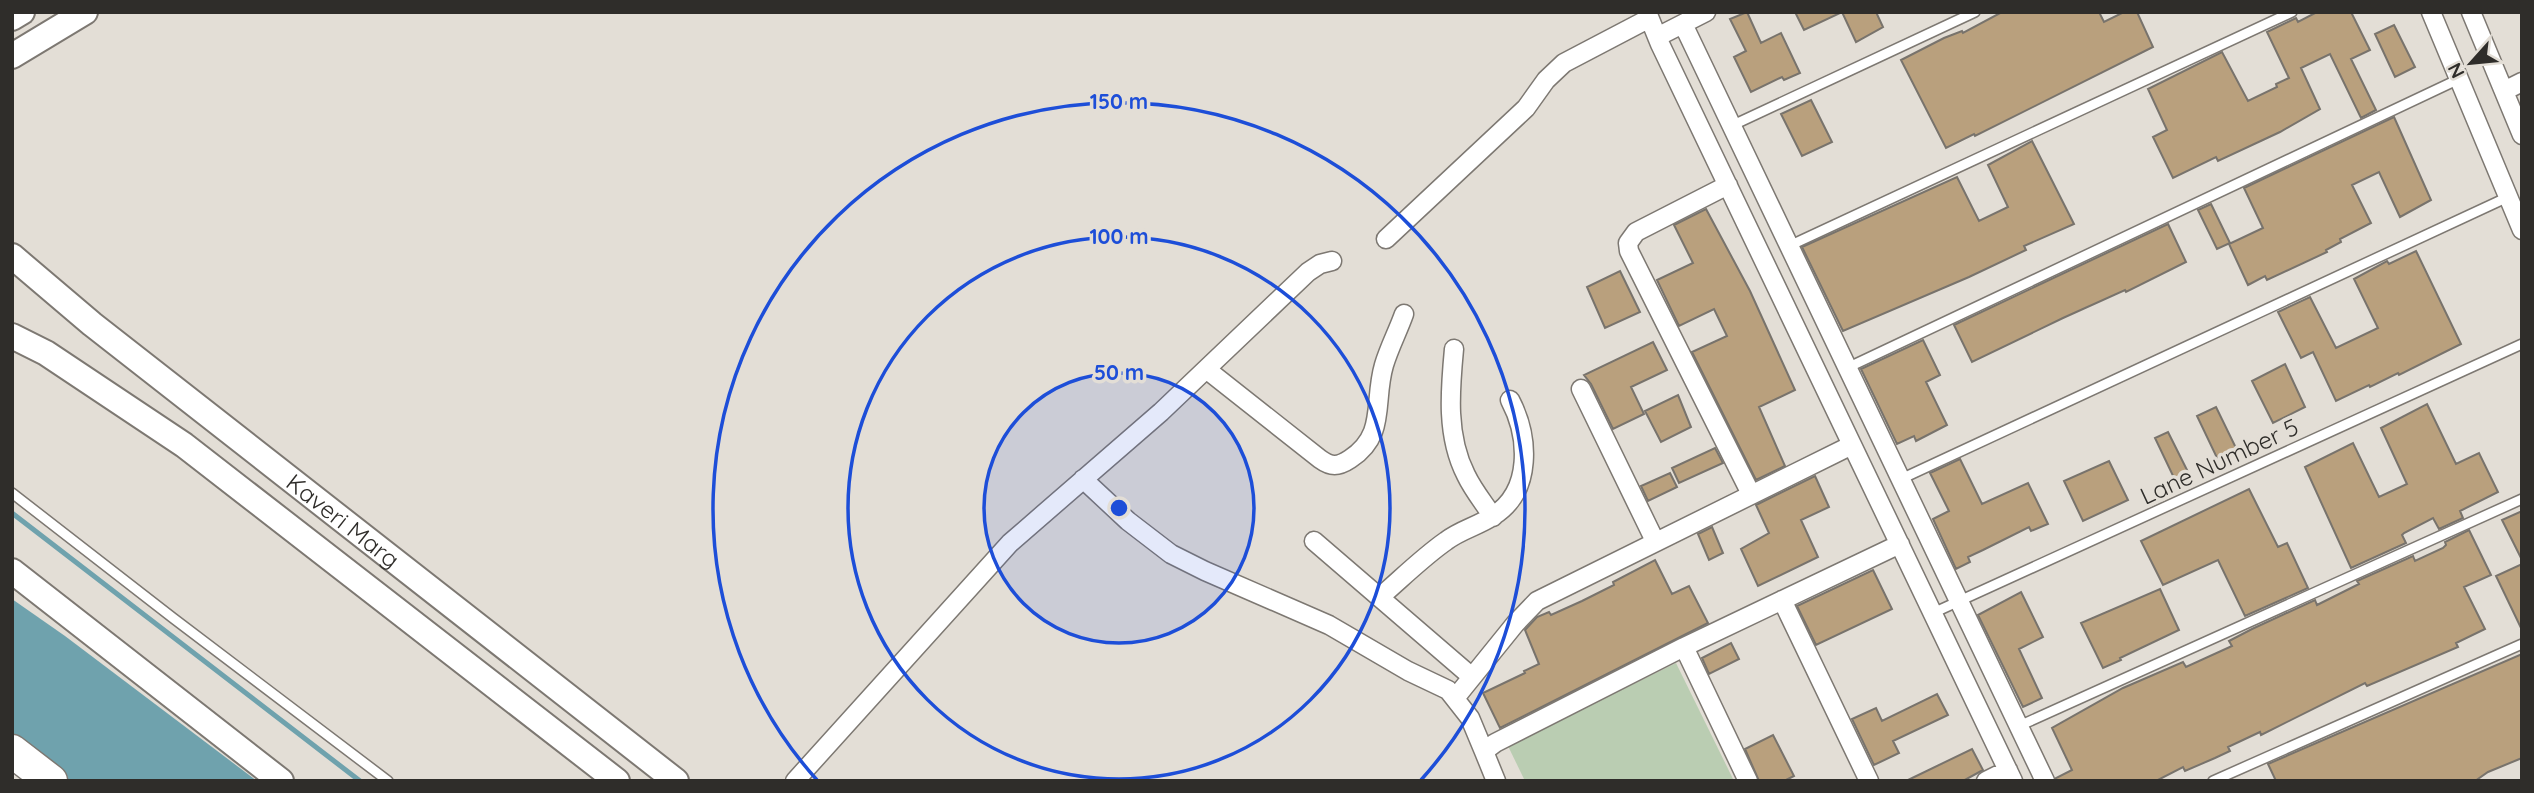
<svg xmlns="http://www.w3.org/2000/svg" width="2534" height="793" font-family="Quicksand,sans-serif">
	<rect width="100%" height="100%" fill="#e3ded6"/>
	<path fill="#bacdb2" d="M 1676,663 L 1734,781 L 1525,781 L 1508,746 Z"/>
	<path fill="#6fa2ad" d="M 12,599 L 65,636 L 257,781 L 54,781 L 12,750 Z"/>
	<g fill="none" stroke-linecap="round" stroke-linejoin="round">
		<path stroke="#6fa2ad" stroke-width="5" d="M 12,513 L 360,781"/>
	</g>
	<path fill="#b9a07d" stroke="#78736c" stroke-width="2" d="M 1747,12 L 1761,43 L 1781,33 L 1800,73 L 1784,80 L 1782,77 L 1751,92 L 1734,57 L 1746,51 L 1730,19 Z
		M 1795,12 L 1876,12 L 1883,27 L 1856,42 L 1842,12 L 1804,30 Z
		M 2002,12 L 2099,12 L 2104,22 L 2124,12 L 2137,12 L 2153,47 L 1975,136 L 1974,134 L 1946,148 L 1901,60 L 1944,38 L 1962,31 L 1963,33 Z
		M 2317,12 L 2351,12 L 2370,50 L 2351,59 L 2376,110 L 2361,118 L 2330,54 L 2301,68 L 2320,109 L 2280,132 L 2218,161 L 2216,157 L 2173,178 L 2153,137 L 2167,130 L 2148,89 L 2222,52 L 2248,101 L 2277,87 L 2276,84 L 2289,78 L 2267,32 L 2296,18 L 2298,22 Z
		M 2394,25 L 2415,67 L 2395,77 L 2375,34 Z
		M 1811,100 L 1832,142 L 1802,156 L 1781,114 Z
		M 2394,117 L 2431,200 L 2400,217 L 2379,172 L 2352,185 L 2371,223 L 2340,239 L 2341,242 L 2326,250 L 2327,252 L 2267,280 L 2265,276 L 2248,285 L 2229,244 L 2263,228 L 2244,188 Z
		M 2032,141 L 2074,224 L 2024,246 L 2026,250 L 1969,277 L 1843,331 L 1802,247 L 1957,177 L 1979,221 L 2008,207 L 1988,165 Z
		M 2211,204 L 2230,243 L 2217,249 L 2198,210 Z
		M 1706,209 L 1750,291 L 1795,390 L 1759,407 L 1785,466 L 1756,480 L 1692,352 L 1727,336 L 1714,309 L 1679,326 L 1657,280 L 1693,263 L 1674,225 Z
		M 2168,224 L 2186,262 L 2126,292 L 2125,290 L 2063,318 L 1972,362 L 1954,325 Z
		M 2416,251 L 2461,344 L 2399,375 L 2398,373 L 2370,387 L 2369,385 L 2336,401 L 2313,352 L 2301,358 L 2278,312 L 2310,297 L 2336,348 L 2378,328 L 2354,279 L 2387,261 L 2389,264 Z
		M 1620,271 L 1640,312 L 1605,328 L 1587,287 Z
		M 1923,340 L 1940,375 L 1926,382 L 1947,425 L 1916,441 L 1914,436 L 1897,444 L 1861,369 Z
		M 1653,342 L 1667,370 L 1631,387 L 1644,414 L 1613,429 L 1591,384 L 1584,375 Z
		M 2285,364 L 2305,407 L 2273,423 L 2252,381 Z
		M 1678,395 L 1691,427 L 1661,442 L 1645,411 Z
		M 2427,404 L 2456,464 L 2479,453 L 2498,492 L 2460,511 L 2463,518 L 2439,529 L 2433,518 L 2404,533 L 2402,535 L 2406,543 L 2351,568 L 2305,467 L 2353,443 L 2379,497 L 2407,484 L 2381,428 Z
		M 2216,407 L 2237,450 L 2218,460 L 2197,416 Z
		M 2168,432 L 2189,474 L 2175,480 L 2155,438 Z
		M 1715,448 L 1723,463 L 1679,483 L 1672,468 Z
		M 1960,459 L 1982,504 L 2028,483 L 2048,524 L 2031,531 L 2029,527 L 1983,550 L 1968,557 L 1970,562 L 1956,569 L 1933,519 L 1949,511 L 1930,473 Z
		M 2109,461 L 2128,500 L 2083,521 L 2064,481 Z
		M 1670,473 L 1677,487 L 1648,501 L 1641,486 Z
		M 1815,476 L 1829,507 L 1801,520 L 1818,557 L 1758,586 L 1741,549 L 1769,533 L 1756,505 Z
		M 2249,489 L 2278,547 L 2287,543 L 2308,588 L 2245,616 L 2218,560 L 2163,585 L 2141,541 Z
		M 2522,511 L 2522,560 L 2502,520 Z
		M 1712,527 L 1723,553 L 1709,560 L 1698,534 Z
		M 2469,530 L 2491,575 L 2464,587 L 2485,629 L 2456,643 L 2458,647 L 2367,686 L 2365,683 L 2261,735 L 2260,732 L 2228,747 L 2230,751 L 2215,758 L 2185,771 L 2183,767 L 2156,781 L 2056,781 L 2056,778 L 2072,770 L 2052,728 L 2123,688 L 2183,662 L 2186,667 L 2232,646 L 2229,641 L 2252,629 L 2315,600 L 2317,605 L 2359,584 L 2357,581 L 2413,556 L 2415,561 L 2443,548 L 2446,545 L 2445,542 Z
		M 1655,560 L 1672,594 L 1689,586 L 1708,623 L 1500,728 L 1483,693 L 1525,673 L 1524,671 L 1539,664 L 1525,630 L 1537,617 L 1549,612 L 1551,615 L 1582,601 L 1614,585 L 1613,582 Z
		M 2522,564 L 2522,630 L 2496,576 Z
		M 1873,570 L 1892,609 L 1816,645 L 1797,606 Z
		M 2160,589 L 2179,630 L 2120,658 L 2121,660 L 2103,668 L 2081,623 Z
		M 2021,592 L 2043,637 L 2019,649 L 2042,698 L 2023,707 L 1978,615 Z
		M 1731,643 L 1739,659 L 1709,674 L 1702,658 Z
		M 2522,654 L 2522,758 L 2488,772 L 2475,781 L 2276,781 L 2268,764 Z
		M 1937,694 L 1948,715 L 1893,741 L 1899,753 L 1874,765 L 1852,719 L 1876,708 L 1882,721 Z
		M 1773,735 L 1794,776 L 1784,781 L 1759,781 L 1745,749 Z
		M 1972,749 L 1983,770 L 1963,781 L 1906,781 Z"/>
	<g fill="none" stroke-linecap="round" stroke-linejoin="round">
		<defs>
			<path id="lane" d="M 1731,126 L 1975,12
				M 1789,246 L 2292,12
				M 1847,368 L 2459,79
				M 1901,479 L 2508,197
				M 12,493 L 173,618 L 388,781
				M 1933,613 L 2522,344
				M 2019,726 L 2522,499
				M 2213,781 L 2522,644"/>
			<path id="street" d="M 1647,12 L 1660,44 L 2013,781
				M 2431,12 L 2522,230
				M 2471,12 L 2522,135
				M 1683,24 L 2045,781
				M 1657,37 L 1706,12
				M 2504,91 L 2522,82
				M 1728,185 L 1636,232 L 1628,243 L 1629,251 L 1751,494
				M 1386,239 L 1526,108 L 1546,80 L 1564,63 L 1648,19
				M 1454,349 C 1450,391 1446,436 1466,475 C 1473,490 1484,503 1493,517
				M 1206,369 L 1320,459 C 1331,467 1338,467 1350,459 C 1387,435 1373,402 1384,365 C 1389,348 1398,331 1404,314
				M 1581,389 L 1655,541
				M 1083,479 L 1128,521 L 1171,554 L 1205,571 L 1329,625 L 1408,671 L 1448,690 L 1470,718 L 1485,754
				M 1314,541 L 1472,677
				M 1380,597 C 1402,578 1423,557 1446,541 C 1460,530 1478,526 1493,516 C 1533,491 1529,436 1510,400
				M 1782,600 L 1869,781
				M 1684,647 L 1748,781
				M 1456,697 L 1515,624 L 1537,601 L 1852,445
				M 795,781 L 1010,543 L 1161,412 L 1308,272 L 1320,264 L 1332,261
				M 1496,781 L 1485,754 L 1487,749 L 1495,743 L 1684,647 L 1900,544
				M 1986,781 L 2008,770"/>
			<g id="secondary">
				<path d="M 12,18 L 22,12"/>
				<path d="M 12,56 L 85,12"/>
				<path id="s1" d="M 12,256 L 92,324 L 676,781"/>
				<path d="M 12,336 L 46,353 L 184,445 L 617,781"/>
				<path d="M 12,571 L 281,781"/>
			</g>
			<path id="highway" d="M 12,751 L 51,781"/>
		</defs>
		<use href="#lane" stroke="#7d7872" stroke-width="12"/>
		<use href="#street" stroke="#7d7872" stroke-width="21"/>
		<use href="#secondary" stroke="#7d7872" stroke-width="28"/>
		<use href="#highway" stroke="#7d7872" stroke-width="35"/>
		<use href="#lane" stroke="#fff" stroke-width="9"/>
		<use href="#street" stroke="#fff" stroke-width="18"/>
		<use href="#secondary" stroke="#fff" stroke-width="24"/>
		<use href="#highway" stroke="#fff" stroke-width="32"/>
	</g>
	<circle cx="1119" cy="508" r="135" fill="#1d4ed8" fill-opacity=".12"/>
	<g fill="none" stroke="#1d4ed8" stroke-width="3.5">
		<circle cx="1119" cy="508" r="135"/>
		<circle cx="1119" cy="508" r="271"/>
		<path d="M817 780A406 406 0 1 1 1421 780"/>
	</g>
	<g text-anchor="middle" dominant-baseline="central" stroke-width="7" stroke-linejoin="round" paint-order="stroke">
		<g font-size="24" fill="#2f2d2a" stroke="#e3ded6">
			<text transform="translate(2219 461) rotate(-25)">Lane Number 5</text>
			<text stroke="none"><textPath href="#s1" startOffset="424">Kaveri Marg</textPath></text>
		</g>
	</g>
	<circle cx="1119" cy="508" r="10" fill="#1d4ed8" stroke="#e3ded6" stroke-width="3.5"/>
	<g font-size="21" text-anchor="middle" font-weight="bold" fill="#1d4ed8" stroke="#e3ded6" stroke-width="7" stroke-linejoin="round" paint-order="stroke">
		<text x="1119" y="109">150 m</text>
		<text x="1119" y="244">100 m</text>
		<text x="1119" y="380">50 m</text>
	</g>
	<rect width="2534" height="793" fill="none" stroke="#2f2d2a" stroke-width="28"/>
	<g transform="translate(2471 63) rotate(243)" stroke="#e3ded6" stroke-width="5" paint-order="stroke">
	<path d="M0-5L12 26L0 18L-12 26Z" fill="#2f2d2a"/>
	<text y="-10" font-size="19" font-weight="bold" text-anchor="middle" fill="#2f2d2a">N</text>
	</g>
</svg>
